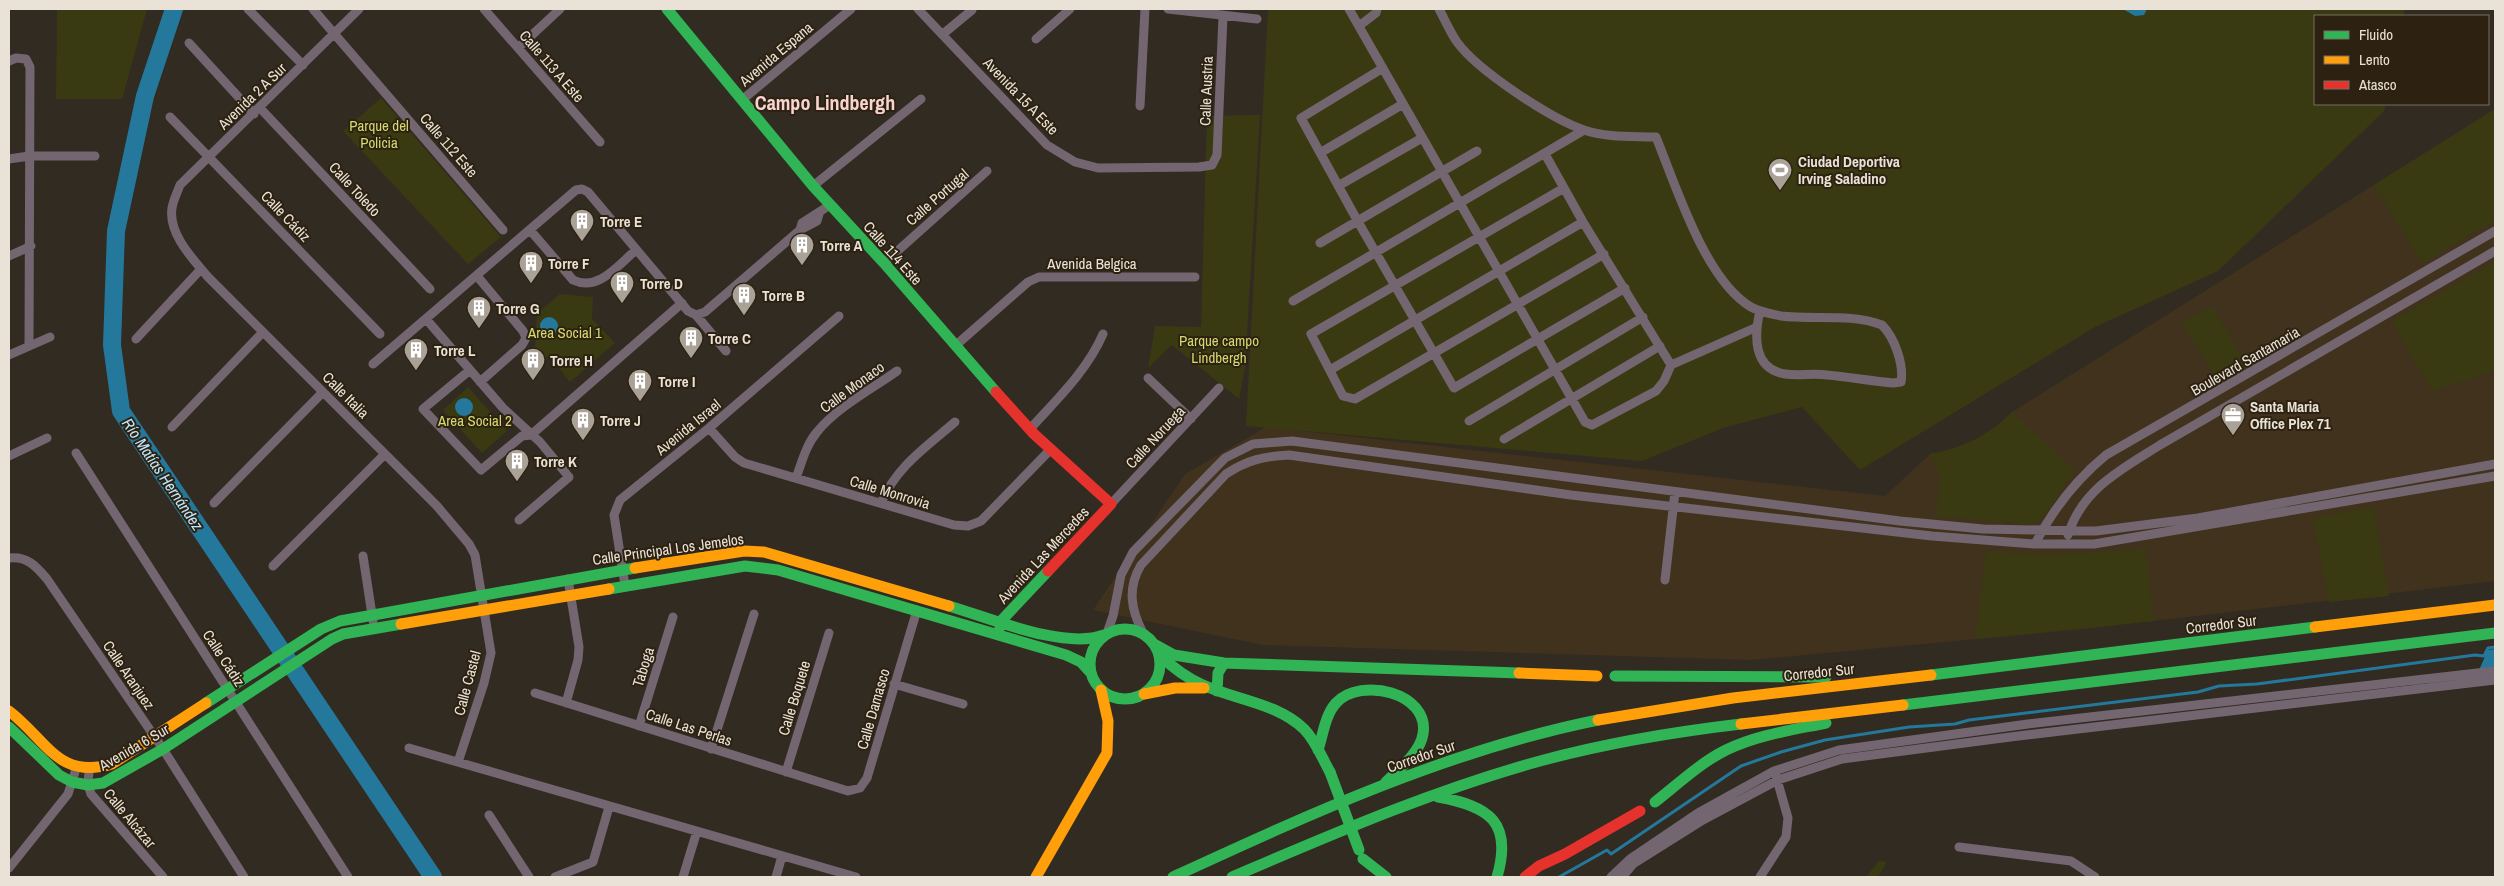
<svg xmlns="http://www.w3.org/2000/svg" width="2504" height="886" font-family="'Archivo Narrow',sans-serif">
	<rect width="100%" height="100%" fill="#322b21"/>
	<path fill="#41321d" d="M 2495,109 L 2495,581 L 2084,629 L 1751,660 L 1263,645 L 1093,610 L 1185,474 L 1266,427 L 1885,496 L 1930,454 L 1962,447 L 1997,427 L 2012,412 Z"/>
	<path fill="#393a12" d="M 57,9 L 147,9 L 122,99 L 56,99 Z
		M 1268,9 L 2405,9 L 2403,16 L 2315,16 L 2315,104 L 2386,104 L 2384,111 L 2218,271 L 2095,327 L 1860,470 L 1802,407 L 1723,428 L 1642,461 L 1246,426 Z
		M 381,98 L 501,237 L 468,264 L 343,131 Z
		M 2495,109 L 2495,220 L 2422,263 L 2374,185 Z
		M 1260,115 L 1245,368 L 1239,399 L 1172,345 L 1148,368 L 1155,326 L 1201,327 L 1207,116 Z
		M 2495,262 L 2495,371 L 2432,391 L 2392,321 Z
		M 560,294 L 593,297 L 592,319 L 615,343 L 570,382 L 550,357 L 531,356 L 535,346 L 537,314 Z
		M 2212,306 L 2246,365 L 2218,380 L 2182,323 Z
		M 468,387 L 507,431 L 482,453 L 443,410 Z
		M 2012,412 L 2075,471 C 2059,487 2050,523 2027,524 L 1936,516 L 1940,473 L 1930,454 C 1963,448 1989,435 2012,412 Z
		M 2373,507 L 2389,596 L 2329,602 L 2313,518 Z
		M 2145,548 L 2154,621 L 1975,639 L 1986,552 C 2040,555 2091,555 2145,548 Z
		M 1879,861 L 1887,862 L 1878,877 L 1866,877 Z"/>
	<path fill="#24789c" d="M 2123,9 L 2147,9 L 2144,15 L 2135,16 Z
		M540 326a9 9 0 1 1 18 0a9 9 0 1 1-18 0Z
		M455 407a9 9 0 1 1 18 0a9 9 0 1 1-18 0Z
		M 2495,649 L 2495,670 L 2479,670 L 2488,650 Z"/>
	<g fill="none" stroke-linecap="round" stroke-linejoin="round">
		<path stroke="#24789c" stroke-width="3" d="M 1559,877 L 1607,850 L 1611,854 L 1741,766 L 1781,752 L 1825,740 L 1909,727 L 1955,724 L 1969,720 L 2198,692 L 2219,686 L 2257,684 L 2475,655 L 2484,656 L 2488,648 L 2495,647"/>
		<path stroke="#24789c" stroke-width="18" d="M 174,9 L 145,96 L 116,231 L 112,345 L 121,411 L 433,877"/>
		<path stroke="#736670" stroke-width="9" d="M 248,9 L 303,65
			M 313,9 L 503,230
			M 359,9 L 180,185 C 177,193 173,201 172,208 C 168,234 193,259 208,277 L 437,506 L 469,544 L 475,555 L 491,653 L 484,683 L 458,762
			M 484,9 L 600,142
			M 918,9 L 1047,145 L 1075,162 L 1098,168 L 1199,167 L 1212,165 L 1217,155 L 1223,16
			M 1168,9 L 1257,19
			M 1349,9 C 1428,147 1506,284 1585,422 L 1592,425 L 1656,391 L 1664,381 L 1671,365 L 1583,222 L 1545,154
			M 1439,9 C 1445,20 1450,32 1457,42 C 1477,70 1551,119 1584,130 C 1607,138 1633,136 1656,137 C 1676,186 1705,280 1751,307 C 1760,312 1771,314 1781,316 C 1813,320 1851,313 1882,325 C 1895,338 1904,365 1901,382 L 1893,383 C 1871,381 1849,377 1827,375 C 1813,373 1799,376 1785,374 C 1753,369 1754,336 1760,311
			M 1359,26 L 1376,13 L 1377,9
			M 943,34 L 972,10
			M 1036,39 L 1070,9
			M 189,43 L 254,114
			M 518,48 L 560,9
			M 9,61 L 16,58 L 26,59 L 30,67 L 29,346
			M 1383,68 L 1301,118 L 1357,220 L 1454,388 L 1625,288
			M 742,100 L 851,9
			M 1140,106 L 1145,9
			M 260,108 L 430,289
			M 170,117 L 380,334
			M 1320,153 L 1403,104
			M 9,159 L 29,156 L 95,156
			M 813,186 L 921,99
			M 1338,186 L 1422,138
			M 1564,188 L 1311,334 L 1343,396 L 1355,399 L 1604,254
			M 530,230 L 573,280 C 598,292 617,266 636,250
			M 800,230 L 802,223 L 830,205
			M 1320,243 L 1477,151
			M 9,256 L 31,246
			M 884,263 L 987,171
			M 477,276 L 523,331 L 526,338 L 522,345 L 480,382
			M 1293,301 L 1584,130
			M 696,315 L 705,312 L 800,230 L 817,221 L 819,214
			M 426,319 L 503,408 L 540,442 L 569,477 L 519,520
			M 136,339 L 201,269
			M 955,346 L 1028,282 L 1039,277 L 1195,277
			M 9,355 L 50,337
			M 373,364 L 576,190 L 582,189 L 588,192 L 688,311 L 696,315 L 726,351
			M 1671,365 L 1757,327
			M 470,370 L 423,409 L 481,470 L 522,436 L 531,435 L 682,303
			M 1330,370 L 1583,222
			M 1148,378 L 1191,419
			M 1469,421 L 1643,317
			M 172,427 L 263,332
			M 709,428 L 735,457 L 744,463 L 954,525 L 968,526 L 981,521 L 1051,449
			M 1030,429 C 1056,400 1087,371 1103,334
			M 1504,439 L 1660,346
			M 76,453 L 348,877
			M 9,456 L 47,438
			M 796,478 C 802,462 806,445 817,432 C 836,408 872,389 897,371
			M 214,503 L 323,392
			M 881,503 C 896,467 926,447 955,422
			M 1111,504 L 1219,388
			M 2068,535 C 2082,489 2122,469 2160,445 L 2495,251
			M 2035,544 C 2052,511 2077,479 2106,455 L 2495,231
			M 363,556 L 373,621
			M 9,558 C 27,556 36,566 47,579 L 163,749 L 244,877
			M 273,566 L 385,454
			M 1665,580 L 1675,492
			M 625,585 L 614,515 L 620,500 L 709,428 L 839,316
			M 1107,633 L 1113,616 L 1121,575 L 1133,552 L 1225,458 L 1253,444 L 1292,441 L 1900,521 L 1983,529 L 2096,531 L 2198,518 L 2495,464
			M 1143,633 C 1131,610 1127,588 1141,565 L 1226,474 C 1247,460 1265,456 1289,455 L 1571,495 L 1932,536 L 2035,544 L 2094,544 L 2495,476
			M 894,684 L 963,704
			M 535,693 L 848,791 L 860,788 L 867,778 L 917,610
			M 566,703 L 578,660 L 579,647 L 568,579
			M 639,726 L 673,617
			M 409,748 L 856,877
			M 711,749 L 754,614
			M 89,771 L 88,785 L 91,794 L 163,877
			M 786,772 L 829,633
			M 489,815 L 529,877
			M 1959,847 L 2071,861 L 2095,877
			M 9,868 L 68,794 L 76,769
			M 555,877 L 593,862 L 609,807
			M 683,877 L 697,831
			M 776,877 L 782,856
			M 1611,877 L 1630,859 L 1698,813 L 1774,771 L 1839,750 L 2028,724 L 2495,671
			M 1622,877 L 1633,864 L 1703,820 L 1778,780 L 1842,759 L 2018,736 L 2495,680
			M 1760,877 L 1786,837 L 1788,818 L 1776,776"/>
		<path stroke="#30b455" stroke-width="11" d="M 667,9 L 813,186 L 884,263 L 996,392
			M 609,589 L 745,566 L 778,570 L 1066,655 L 1081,662 L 1091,673
			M 949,606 C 990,618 1064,650 1104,635
			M 1000,627 L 1001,621 L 1048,571
			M1090 664a35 35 0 1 1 70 0a35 35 0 1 1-70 0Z
			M 1154,644 L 1174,655 L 1224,663 L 1519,673
			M 1159,654 C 1172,667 1186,678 1203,685 C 1236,700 1277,703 1304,729 C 1316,741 1322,758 1330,772
			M 1931,675 L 2315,627
			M 1615,676 L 1826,677
			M 1217,691 L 1218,673 L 1224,663
			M 206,703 L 321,629 L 340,621 L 635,568
			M 1903,705 L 2495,633
			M 9,727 L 59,775 L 72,782 L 88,785 L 103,783 L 163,749 L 332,639 L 343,634 L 401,624
			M 1318,750 C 1323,735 1325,715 1336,703 C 1361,676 1430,693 1423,734 C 1420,753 1399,769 1386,782
			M 1438,797 C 1489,806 1513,822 1497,877
			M 1655,802 C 1678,784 1700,763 1726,750 C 1757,735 1792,730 1826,723
			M 1363,859 L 1386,877
			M 1173,877 C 1310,814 1449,750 1598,720
			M 1232,877 C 1333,834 1434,790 1540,761 C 1606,743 1673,732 1741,724"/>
		<path stroke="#ff9f0a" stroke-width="11" d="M 635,568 L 744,551 L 764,552 L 949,606
			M 401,624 L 609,589
			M 2315,627 L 2495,605
			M 1519,673 L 1597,676
			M 1144,694 L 1175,688 L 1204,688
			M 9,711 C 47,740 58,780 112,764 L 206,703
			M 1598,720 L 1733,698 L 1931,675
			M 1741,724 L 1903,705
			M 1036,877 L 1107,753 L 1108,721 L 1101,690"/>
		<path stroke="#e5322d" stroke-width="11" d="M 996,392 L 1034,434 L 1111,504 L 1048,571
			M 1525,877 L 1539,866 L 1565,854 L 1640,811"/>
		<path stroke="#30b455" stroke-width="11" d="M 1330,772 L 1359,850"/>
	</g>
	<defs>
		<symbol id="stadium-pin" viewBox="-11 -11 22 30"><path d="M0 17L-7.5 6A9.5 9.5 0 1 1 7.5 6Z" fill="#aaa297" stroke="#2d2211"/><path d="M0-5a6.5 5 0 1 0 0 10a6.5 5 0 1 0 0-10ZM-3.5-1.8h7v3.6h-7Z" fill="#fff"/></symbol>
		<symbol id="building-pin" viewBox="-11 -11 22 30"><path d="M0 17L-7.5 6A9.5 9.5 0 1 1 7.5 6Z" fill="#aaa297" stroke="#2d2211"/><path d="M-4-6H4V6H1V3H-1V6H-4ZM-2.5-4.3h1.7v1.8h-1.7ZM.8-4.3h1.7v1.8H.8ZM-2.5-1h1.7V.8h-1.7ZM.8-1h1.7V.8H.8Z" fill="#fff"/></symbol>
		<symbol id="office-pin" viewBox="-11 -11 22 30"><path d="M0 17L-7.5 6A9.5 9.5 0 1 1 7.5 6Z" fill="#aaa297" stroke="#2d2211"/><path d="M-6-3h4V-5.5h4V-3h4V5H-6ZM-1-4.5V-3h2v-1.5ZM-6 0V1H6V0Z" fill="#fff"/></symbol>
	</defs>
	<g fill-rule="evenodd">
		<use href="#stadium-pin" x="1766" y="156" width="28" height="38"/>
		<use href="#building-pin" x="568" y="207" width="28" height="38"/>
		<use href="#building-pin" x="788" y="231" width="28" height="38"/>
		<use href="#building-pin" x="517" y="249" width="28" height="38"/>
		<use href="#building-pin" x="608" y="269" width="28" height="38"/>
		<use href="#building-pin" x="730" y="281" width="28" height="38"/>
		<use href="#building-pin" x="465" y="294" width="28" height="38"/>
		<use href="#building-pin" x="677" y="324" width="28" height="38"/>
		<use href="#building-pin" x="402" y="336" width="28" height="38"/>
		<use href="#building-pin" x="519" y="346" width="28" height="38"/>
		<use href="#building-pin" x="626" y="367" width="28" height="38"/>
		<use href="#office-pin" x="2219" y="401" width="28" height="38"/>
		<use href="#building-pin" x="569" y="406" width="28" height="38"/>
		<use href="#building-pin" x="503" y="447" width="28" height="38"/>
	</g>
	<g text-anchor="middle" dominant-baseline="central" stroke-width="4" stroke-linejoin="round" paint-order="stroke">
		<g font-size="15" fill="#eae2d7" stroke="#2d2211">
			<text transform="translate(776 54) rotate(-40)">Avenida Espana</text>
			<text transform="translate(552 66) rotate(49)">Calle 113 A Este</text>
			<text transform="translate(1206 91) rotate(-88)">Calle Austria</text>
			<text transform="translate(252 96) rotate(-44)">Avenida 2 A Sur</text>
			<text transform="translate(1021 96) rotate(46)">Avenida 15 A Este</text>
			<text transform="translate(449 145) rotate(49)">Calle 112 Este</text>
			<text transform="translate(355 189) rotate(47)">Calle Toledo</text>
			<text transform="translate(937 197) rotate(-41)">Calle Portugal</text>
			<text transform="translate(286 216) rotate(46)">Calle Cádiz</text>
			<text transform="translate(893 253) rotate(48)">Calle 114 Este</text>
			<text x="1092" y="263">Avenida Belgica</text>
			<text transform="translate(2245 361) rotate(-30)">Boulevard Santamaria</text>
			<text transform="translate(852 387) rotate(-36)">Calle Monaco</text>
			<text transform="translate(346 395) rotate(45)">Calle Italia</text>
			<text transform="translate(688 427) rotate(-39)">Avenida Israel</text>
			<text transform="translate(1155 437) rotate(-47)">Calle Noruega</text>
			<text transform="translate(890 492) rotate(17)">Calle Monrovia</text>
			<text transform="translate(668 549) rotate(-8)">Calle Principal Los Jemelos</text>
			<text transform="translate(1043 555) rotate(-47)">Avenida Las Mercedes</text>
			<text transform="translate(2221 624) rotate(-7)">Corredor Sur</text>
			<text transform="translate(224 658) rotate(57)">Calle Cádiz</text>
			<text transform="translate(643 667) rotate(-73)">Taboga</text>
			<text transform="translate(1819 672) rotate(-6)">Corredor Sur</text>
			<text transform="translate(129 675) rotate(56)">Calle Aranjuez</text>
			<text transform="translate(467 683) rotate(-75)">Calle Castel</text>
			<text transform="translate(794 698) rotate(-73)">Calle Boquete</text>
			<text transform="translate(873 709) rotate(-74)">Calle Damasco</text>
			<text transform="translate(689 727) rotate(18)">Calle Las Perlas</text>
			<text transform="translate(134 747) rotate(-30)">Avenida 6 Sur</text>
			<text transform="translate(1421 756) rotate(-19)">Corredor Sur</text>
			<text transform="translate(130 818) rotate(50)">Calle Alcázar</text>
		</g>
		<g font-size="15" fill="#d4da6e" stroke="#2d2211">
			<text x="379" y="125">Parque del<tspan x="379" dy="17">Policia</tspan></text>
			<text x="565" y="332">Area Social 1</text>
			<text x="1219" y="340">Parque campo<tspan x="1219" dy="17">Lindbergh</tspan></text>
			<text x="475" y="420">Area Social 2</text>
		</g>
		<g font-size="15" font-weight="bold" fill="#eae2d7" stroke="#2d2211" text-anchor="start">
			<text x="1798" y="161">Ciudad Deportiva<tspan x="1798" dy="17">Irving Saladino</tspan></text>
			<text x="600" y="221">Torre E</text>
			<text x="820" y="245">Torre A</text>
			<text x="548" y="263">Torre F</text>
			<text x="640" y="283">Torre D</text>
			<text x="762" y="295">Torre B</text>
			<text x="496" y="308">Torre G</text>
			<text x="708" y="338">Torre C</text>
			<text x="434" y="350">Torre L</text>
			<text x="550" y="360">Torre H</text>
			<text x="658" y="381">Torre I</text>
			<text x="2250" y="406">Santa Maria<tspan x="2250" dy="17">Office Plex 71</tspan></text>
			<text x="600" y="420">Torre J</text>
			<text x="534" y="461">Torre K</text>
		</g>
		<g font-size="16" font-style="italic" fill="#bde7fe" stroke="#2d2211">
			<text transform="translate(163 474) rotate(56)">Río Matías Hernández</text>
		</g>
		<g font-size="20" font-weight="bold" fill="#f8d4d3" stroke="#2d2211">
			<text x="825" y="102">Campo Lindbergh</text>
		</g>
	</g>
	<rect width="2504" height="886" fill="none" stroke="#eae2d7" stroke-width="20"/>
	<rect x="2314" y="15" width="175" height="90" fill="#2d2211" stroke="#796f60"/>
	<rect x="2324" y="31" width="25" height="8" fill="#30b455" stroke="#796f60"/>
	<text x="2359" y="40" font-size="15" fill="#eae2d7">Fluido</text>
	<rect x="2324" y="56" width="25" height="8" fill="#ff9f0a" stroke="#796f60"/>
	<text x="2359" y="65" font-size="15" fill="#eae2d7">Lento</text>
	<rect x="2324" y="81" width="25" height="8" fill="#e5322d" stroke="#796f60"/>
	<text x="2359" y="90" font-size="15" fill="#eae2d7">Atasco</text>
</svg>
